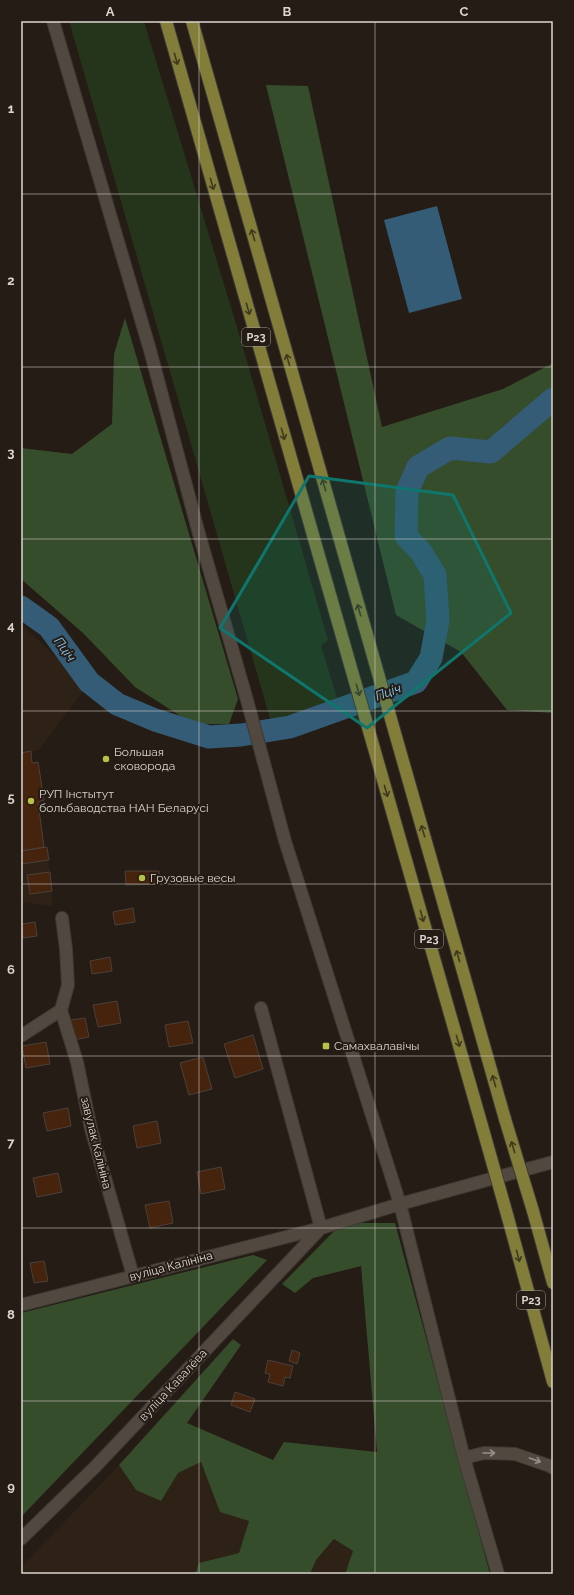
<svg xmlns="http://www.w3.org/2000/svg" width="574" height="1595" font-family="Raleway,sans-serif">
	<rect width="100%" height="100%" fill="#241c15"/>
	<path fill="#2e2116" d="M 21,624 L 87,686 L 39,750 L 31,752 L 32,763 L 38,762 L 44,800 L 38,802 L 44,847 L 47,847 L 53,906 L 21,902 Z
		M 201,1462 L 220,1512 L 249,1521 L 239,1553 L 200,1563 L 195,1574 L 21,1574 L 21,1567 L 119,1465 L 136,1490 L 178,1473 Z
		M 334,1539 L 353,1551 L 345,1574 L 310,1574 L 316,1560 Z"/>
	<path fill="#24351b" d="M 69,21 L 144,21 L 237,327 L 328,640 L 321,646 L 338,701 L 289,721 L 271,722 Z"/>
	<path fill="#364d2b" d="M 266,85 L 308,86 L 382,427 L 503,389 L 553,363 L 553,713 L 507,710 L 461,652 L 396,615 Z
		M 125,318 L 238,699 L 229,724 L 193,724 L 135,687 L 83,633 L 21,579 L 21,448 L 72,454 L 112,424 L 114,354 Z
		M 342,1223 L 395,1223 L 490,1574 L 345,1574 L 353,1551 L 334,1539 L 316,1560 L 310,1574 L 195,1574 L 199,1563 L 239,1553 L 249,1521 L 220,1512 L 201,1462 L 178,1473 L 161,1501 L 136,1490 L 119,1465 L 233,1339 L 241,1345 L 187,1423 L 273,1460 L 284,1442 L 377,1452 L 361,1266 L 313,1278 L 295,1293 L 282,1284 Z
		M 253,1255 L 267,1260 L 21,1517 L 21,1313 Z"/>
	<path fill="#345c76" d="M 437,206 L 462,299 L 409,313 L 384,220 Z"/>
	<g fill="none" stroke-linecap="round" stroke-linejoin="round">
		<path stroke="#345c76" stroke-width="23" d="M 21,607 L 49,627 L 89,682 L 117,704 L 155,720 L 209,737 L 241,735 L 290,727 L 416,682 L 431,658 L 438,620 L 435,575 L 421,552 L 406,536 L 407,492 L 418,467 L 450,448 L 491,452 L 553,399"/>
	</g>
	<path fill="#45230d" stroke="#4b403a" d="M 31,751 L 32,763 L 38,762 L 44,800 L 38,802 L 44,847 L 21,851 L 21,753 Z
		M 47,847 L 49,860 L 21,864 L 21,851 Z
		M 125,871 L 159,871 L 159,884 L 126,885 Z
		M 50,872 L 52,891 L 30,894 L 27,875 Z
		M 133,908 L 135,922 L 115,925 L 113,912 Z
		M 35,922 L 37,936 L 23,938 L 21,924 Z
		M 110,957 L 112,971 L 92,974 L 90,961 Z
		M 117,1001 L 121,1023 L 98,1027 L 93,1005 Z
		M 85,1018 L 89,1037 L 73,1040 L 70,1020 Z
		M 188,1021 L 193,1043 L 169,1047 L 165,1025 Z
		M 253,1035 L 263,1069 L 235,1078 L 224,1044 Z
		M 46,1042 L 50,1064 L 26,1068 L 22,1046 Z
		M 203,1057 L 212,1089 L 189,1095 L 180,1063 Z
		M 68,1108 L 71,1126 L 47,1131 L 43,1113 Z
		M 157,1121 L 161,1143 L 137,1148 L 133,1126 Z
		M 221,1167 L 225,1189 L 201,1194 L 197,1172 Z
		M 58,1173 L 62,1192 L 37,1197 L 33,1178 Z
		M 169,1201 L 173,1223 L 150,1228 L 145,1205 Z
		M 44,1261 L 48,1281 L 34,1283 L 30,1263 Z
		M 292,1350 L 300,1353 L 297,1364 L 289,1361 Z
		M 268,1360 L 293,1366 L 290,1378 L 285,1377 L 283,1386 L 268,1382 L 270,1374 L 265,1373 Z
		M 235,1392 L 255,1399 L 250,1412 L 231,1405 Z"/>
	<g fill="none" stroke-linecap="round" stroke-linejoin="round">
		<defs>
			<path id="minor" d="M 261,1008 L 321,1228
				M 61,1010 L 77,1062 L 91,1129 L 133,1276
				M 61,1010 L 68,985 L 66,949 L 62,918
				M 21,1036 L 61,1010
				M 464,1458 L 498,1574"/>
			<path id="tertiary" d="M 53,21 L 150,350 L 199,534 L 247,700 L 285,841 L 400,1204 L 464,1458 L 484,1453 L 515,1454 L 550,1466 L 553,1468
				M 21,1305 L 321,1228 L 400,1204 L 553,1162
				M 21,1539 L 95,1467 L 321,1228"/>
			<path id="trunk" d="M 166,21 L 482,1126
				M 192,21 L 505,1119
				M 533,1211 L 553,1283
				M 508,1218 L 553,1382"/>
		</defs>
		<use href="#minor" stroke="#3e3834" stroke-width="14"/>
		<use href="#tertiary" stroke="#3e3834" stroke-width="14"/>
		<use href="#trunk" stroke="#3e3834" stroke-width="14"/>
		<use href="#minor" stroke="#514840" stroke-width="12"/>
		<use href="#tertiary" stroke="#514840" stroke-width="12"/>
		<use href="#trunk" stroke="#827e3a" stroke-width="12"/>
		<defs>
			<path id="trunk-bridge" d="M 505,1119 L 533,1211
				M 482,1126 L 508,1218"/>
		</defs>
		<use href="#trunk-bridge" stroke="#3e3834" stroke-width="14" stroke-linecap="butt"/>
		<use href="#trunk-bridge" stroke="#827e3a" stroke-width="12"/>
	</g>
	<defs><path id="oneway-shaft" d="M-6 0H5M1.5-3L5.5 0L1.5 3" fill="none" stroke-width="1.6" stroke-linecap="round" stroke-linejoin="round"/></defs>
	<g stroke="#403920">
		<use href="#oneway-shaft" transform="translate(176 59) rotate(74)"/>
		<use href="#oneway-shaft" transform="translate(212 184) rotate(74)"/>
		<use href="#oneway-shaft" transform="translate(253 235) rotate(-106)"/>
		<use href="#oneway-shaft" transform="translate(248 309) rotate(74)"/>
		<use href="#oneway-shaft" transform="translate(288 360) rotate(-106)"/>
		<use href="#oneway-shaft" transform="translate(283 434) rotate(74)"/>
		<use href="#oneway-shaft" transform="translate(324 485) rotate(-106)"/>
		<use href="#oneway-shaft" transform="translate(359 610) rotate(-106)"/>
		<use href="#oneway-shaft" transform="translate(358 690) rotate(74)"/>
		<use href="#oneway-shaft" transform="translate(386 791) rotate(74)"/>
		<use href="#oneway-shaft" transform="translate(423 831) rotate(-106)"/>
		<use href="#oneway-shaft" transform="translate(422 916) rotate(74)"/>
		<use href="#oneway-shaft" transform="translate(458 956) rotate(-106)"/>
		<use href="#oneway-shaft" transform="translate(458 1041) rotate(74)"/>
		<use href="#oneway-shaft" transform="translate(494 1081) rotate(-106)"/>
		<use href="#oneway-shaft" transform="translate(513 1147) rotate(-107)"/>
		<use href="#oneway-shaft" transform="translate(518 1256) rotate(75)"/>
	</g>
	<g stroke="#968e88">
		<use href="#oneway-shaft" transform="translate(489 1453)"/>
		<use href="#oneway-shaft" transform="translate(535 1460) rotate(19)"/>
	</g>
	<path fill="#0f766e" fill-opacity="0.2" stroke="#0f766e" stroke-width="3" stroke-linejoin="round" d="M 309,476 L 453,495 L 511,613 L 367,728 L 220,628 Z"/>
	<path fill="none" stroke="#dbd5d1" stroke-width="1" stroke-opacity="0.55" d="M 199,21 L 199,1574M 375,21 L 375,1574M 21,194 L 553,194M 21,367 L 553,367M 21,539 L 553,539M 21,711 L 553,711M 21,884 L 553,884M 21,1056 L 553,1056M 21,1228 L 553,1228M 21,1401 L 553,1401"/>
	<g fill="#b8c147" stroke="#241c15" stroke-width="1.5">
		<circle cx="106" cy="759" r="4"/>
		<circle cx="31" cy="801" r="4"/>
		<circle cx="142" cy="878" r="4"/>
		<rect x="322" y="1042" width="8" height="8" rx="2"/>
	</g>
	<g text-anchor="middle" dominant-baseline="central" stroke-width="4" stroke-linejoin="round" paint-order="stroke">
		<g fill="#241c15" stroke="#a49e99" stroke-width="1">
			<rect x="242" y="328" width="28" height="18" rx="3"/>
			<rect x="415" y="930" width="28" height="18" rx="3"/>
			<rect x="517" y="1291" width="28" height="18" rx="3"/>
		</g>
		<g font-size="11" font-weight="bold" fill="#dbd5d1">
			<text x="256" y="337">Р23</text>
			<text x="429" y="939">Р23</text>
			<text x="531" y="1300">Р23</text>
		</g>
		<g font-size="12" fill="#dbd5d1" stroke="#241c15" text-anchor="start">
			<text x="114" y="752">Большая<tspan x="114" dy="14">сковорода</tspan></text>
			<text x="39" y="794">РУП Інстытут<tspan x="39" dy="14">больбаводства НАН Беларусі</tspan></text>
			<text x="150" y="878">Грузовые весы</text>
			<text x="334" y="1046">Самахвалавічы</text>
		</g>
		<g font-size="12" fill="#dbd5d1" stroke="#241c15">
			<text transform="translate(96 1143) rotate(76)">завулак Калініна</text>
			<text transform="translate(171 1266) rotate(-15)">вуліца Калініна</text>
			<text transform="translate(173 1385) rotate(-47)">вуліца Кавалёва</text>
		</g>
		<g font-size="13" font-style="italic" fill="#8acdf9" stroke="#241c15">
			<text transform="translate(65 649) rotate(54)">Пціч</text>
			<text transform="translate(388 692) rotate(-20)">Пціч</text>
		</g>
	</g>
	<rect width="574" height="1595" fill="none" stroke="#241c15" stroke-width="44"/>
	<rect x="22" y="22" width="530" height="1551" fill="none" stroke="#dbd5d1" stroke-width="1.5"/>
	<g font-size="13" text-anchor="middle" font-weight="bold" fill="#dbd5d1">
		<text x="110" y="16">A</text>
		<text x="287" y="16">B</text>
		<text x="464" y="16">C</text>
		<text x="11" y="113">1</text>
		<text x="11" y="285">2</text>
		<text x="11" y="457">3</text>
		<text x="11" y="630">4</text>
		<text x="11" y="802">5</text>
		<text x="11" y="974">6</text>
		<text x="11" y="1147">7</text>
		<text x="11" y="1319">8</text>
		<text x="11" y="1491">9</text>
	</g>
</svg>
